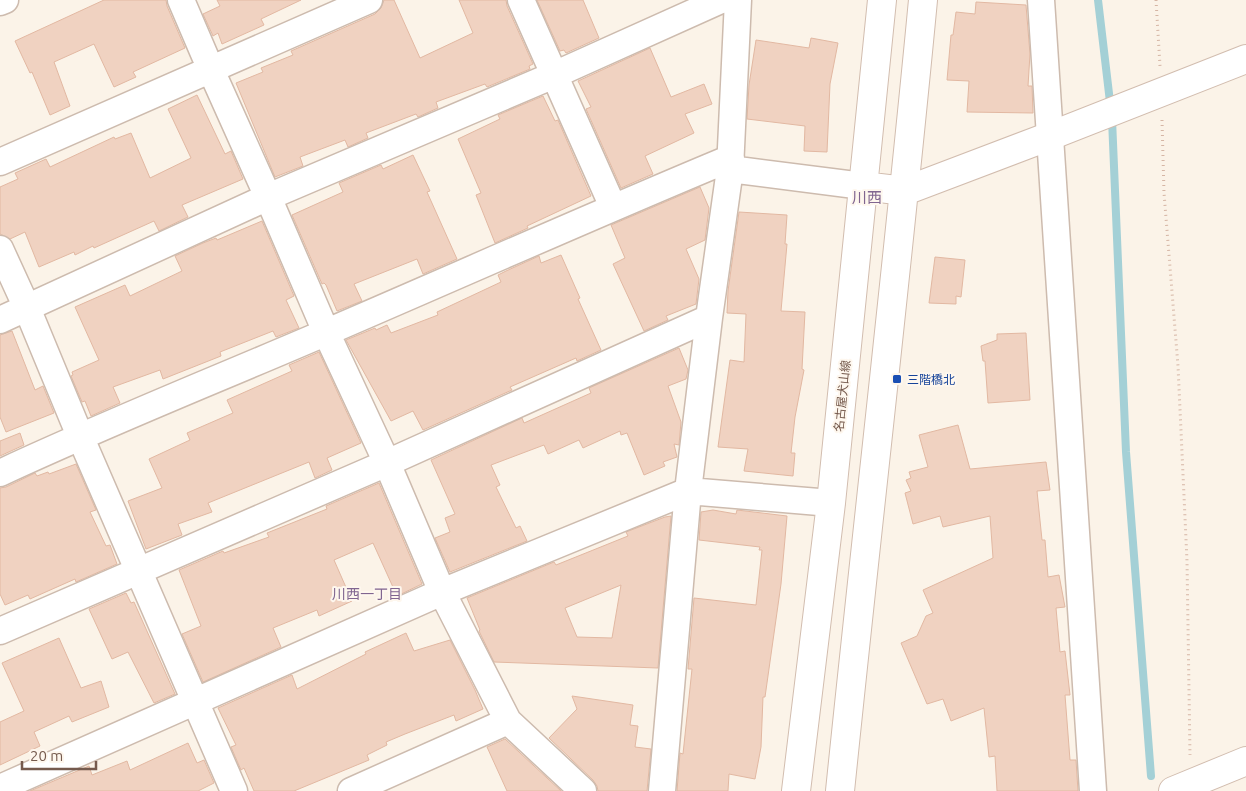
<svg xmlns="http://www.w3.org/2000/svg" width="1246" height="791" font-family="Ubuntu,'Noto Sans JP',sans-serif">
	<rect width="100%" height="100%" fill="#fbf3e8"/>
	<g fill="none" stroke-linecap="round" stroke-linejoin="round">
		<path stroke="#a4d0d6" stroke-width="8" d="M 1098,0 L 1112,119 L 1126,452 L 1151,776"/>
	</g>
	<path fill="#f0d2c1" stroke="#e2b8a2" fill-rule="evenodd" d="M 104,0 L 166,0 L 167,6 L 185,48 L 133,72 L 136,77 L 114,87 L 94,44 L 54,62 L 70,106 L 50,115 L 32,72 L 30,73 L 15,41 Z
		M 217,0 L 301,0 L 261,19 L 264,25 L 222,44 L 218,33 L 213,36 L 203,14 L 220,6 Z
		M 384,0 L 394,0 L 420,58 L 473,33 L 459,0 L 506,0 L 507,6 L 533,64 L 529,66 L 530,69 L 487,87 L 485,84 L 436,102 L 438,108 L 418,117 L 416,114 L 366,133 L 368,138 L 348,147 L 345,140 L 300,157 L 303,166 L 275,177 L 236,83 L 263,72 L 261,68 L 293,55 L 291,51 L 375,14 L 381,8 Z
		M 537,0 L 583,0 L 599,38 L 566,53 L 564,50 L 560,51 Z
		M 976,2 L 1026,5 L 1030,54 L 1028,86 L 1032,86 L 1033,113 L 967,112 L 969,81 L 947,80 L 951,35 L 953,35 L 956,12 L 975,14 Z
		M 811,38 L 838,43 L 830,84 L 827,152 L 804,151 L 805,126 L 747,119 L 749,85 L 756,40 L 809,48 Z
		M 650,48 L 671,97 L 704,84 L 712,104 L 685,114 L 694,133 L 645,156 L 653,174 L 621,188 L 586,109 L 591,107 L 578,81 Z
		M 197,95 L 225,154 L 231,151 L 243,179 L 182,205 L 188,217 L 159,231 L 154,221 L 94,248 L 93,246 L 75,255 L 74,252 L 39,267 L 25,232 L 10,239 L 0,234 L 0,187 L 18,179 L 15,173 L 46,159 L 50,167 L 114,137 L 115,139 L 131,133 L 150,178 L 191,158 L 168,109 Z
		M 543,96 L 555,121 L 558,120 L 591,196 L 527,226 L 528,228 L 495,243 L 476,195 L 481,193 L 458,139 L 500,119 L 498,115 Z
		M 413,155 L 430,191 L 427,192 L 457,259 L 423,274 L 417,259 L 354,284 L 362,301 L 337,311 L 326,285 L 324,283 L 322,284 L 292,215 L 343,192 L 339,183 L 381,165 L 383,169 Z
		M 700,187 L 709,208 L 705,240 L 686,249 L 699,279 L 696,304 L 666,316 L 668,320 L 644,331 L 613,264 L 625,258 L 611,225 Z
		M 739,212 L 787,215 L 785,244 L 787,244 L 781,311 L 805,312 L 802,369 L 804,370 L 795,417 L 791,453 L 795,453 L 793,476 L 744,471 L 748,449 L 718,447 L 730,360 L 744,362 L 746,314 L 727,313 L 728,291 Z
		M 262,221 L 294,296 L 286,300 L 299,328 L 276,337 L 273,331 L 220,352 L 221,356 L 163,379 L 160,370 L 113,387 L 120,403 L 91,416 L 85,401 L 82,402 L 71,376 L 73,375 L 72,372 L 99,360 L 75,307 L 125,285 L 130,296 L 182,271 L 175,256 L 203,243 L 216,238 L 217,240 Z
		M 561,255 L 580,298 L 578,299 L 601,350 L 577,361 L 576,358 L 510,387 L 512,390 L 423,430 L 413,411 L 391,421 L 346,340 L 375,328 L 376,330 L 387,325 L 391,333 L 438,315 L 437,312 L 501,282 L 498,275 L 506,271 L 539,256 L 541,263 Z
		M 935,257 L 965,260 L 961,297 L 956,296 L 956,304 L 929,303 Z
		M 12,331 L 35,390 L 43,386 L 54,413 L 6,432 L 0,417 L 0,335 Z
		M 1026,333 L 1030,400 L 988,403 L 985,361 L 983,361 L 981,346 L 997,340 L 997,334 Z
		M 679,348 L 688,370 L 686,379 L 668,386 L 681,422 L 679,445 L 674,444 L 677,457 L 663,462 L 665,466 L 644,475 L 627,433 L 621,435 L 620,431 L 583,448 L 579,440 L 548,454 L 544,445 L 491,465 L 500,485 L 496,487 L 516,528 L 520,526 L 527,541 L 450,572 L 435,538 L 450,532 L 445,518 L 455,514 L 431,460 L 522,418 L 524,423 L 591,393 L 589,388 Z
		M 319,352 L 361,443 L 327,458 L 332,470 L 315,478 L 309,462 L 208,503 L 212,512 L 178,524 L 182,535 L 146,549 L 128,501 L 162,488 L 149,459 L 190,440 L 187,433 L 233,413 L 227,400 L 292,371 L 289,365 Z
		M 958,425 L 970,469 L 1046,462 L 1050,490 L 1037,491 L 1042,540 L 1045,540 L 1048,577 L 1059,575 L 1065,607 L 1056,608 L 1060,652 L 1065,651 L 1070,695 L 1065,695 L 1070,760 L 1076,760 L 1078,791 L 997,791 L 995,756 L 989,757 L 984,708 L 951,721 L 943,699 L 927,704 L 901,643 L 917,636 L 926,616 L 933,613 L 923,590 L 993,558 L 990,516 L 943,527 L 940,516 L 913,524 L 905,493 L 911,491 L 906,480 L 911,478 L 909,472 L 928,467 L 919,435 Z
		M 20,433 L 24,445 L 0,456 L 0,441 Z
		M 76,464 L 96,510 L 90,512 L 106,546 L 110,545 L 117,564 L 76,582 L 75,579 L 30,599 L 28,595 L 5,605 L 0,594 L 0,488 L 6,487 L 35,473 L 37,476 L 48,472 L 49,474 Z
		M 379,483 L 422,584 L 397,596 L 373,543 L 334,560 L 352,601 L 319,616 L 317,610 L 273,628 L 281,647 L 203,682 L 182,634 L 201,626 L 179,570 L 223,551 L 224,553 L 269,537 L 267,533 L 327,509 L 326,506 Z
		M 713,510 L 736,514 L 737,510 L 787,516 L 781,584 L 765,697 L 763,697 L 761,747 L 755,779 L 729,774 L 728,791 L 677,791 L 680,753 L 683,754 L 692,669 L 688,669 L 694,598 L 756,605 L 762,550 L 759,550 L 760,547 L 699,540 L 701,512 Z
		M 671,516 L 658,668 L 494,662 L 479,631 L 480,630 L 467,598 L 554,562 L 556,565 L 628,536 L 626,532 L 665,517 ZM 621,585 L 612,638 L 577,637 L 565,608 Z
		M 126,593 L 131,603 L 134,602 L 175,694 L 154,703 L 128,652 L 112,659 L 89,609 Z
		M 406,633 L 414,651 L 450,640 L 475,690 L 483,709 L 456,721 L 454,715 L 405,734 L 386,742 L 387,745 L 367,755 L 369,760 L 294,791 L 254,791 L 244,768 L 241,770 L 231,747 L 236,745 L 218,708 L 292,675 L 297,689 L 366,654 L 365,652 Z
		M 59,638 L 81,688 L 101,681 L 109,707 L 72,722 L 69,716 L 34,732 L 40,746 L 0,765 L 0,722 L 24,711 L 2,663 Z
		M 572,696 L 633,705 L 630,725 L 638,726 L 635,747 L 651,749 L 647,791 L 598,791 L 597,786 L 593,780 L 549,738 L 577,709 Z
		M 505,739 L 561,791 L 507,791 L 487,747 Z
		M 188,743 L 197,763 L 204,760 L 214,783 L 198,791 L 30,791 L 89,766 L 92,775 L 127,761 L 130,770 Z"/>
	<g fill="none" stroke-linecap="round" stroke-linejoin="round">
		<defs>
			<path id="street" d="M 181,0 L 211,70 L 268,197 L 326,332 L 387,463 L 442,592 L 508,721 L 583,791
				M 521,0 L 613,207
				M 1041,0 L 1093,791
				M 0,2 L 5,0
				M 0,162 L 369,0
				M 730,169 L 863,186
				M 0,249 L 27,308 L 80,436 L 234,791
				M 0,320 L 268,197 L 554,75 L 721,0
				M 0,473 C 107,423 218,379 327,332 C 462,274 596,214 731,158
				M 0,631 L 387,463 L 709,318
				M 0,788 L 442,592 L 688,491 L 831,503
				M 351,791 L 508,721
				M 662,791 L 688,491 L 709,318 L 730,169 L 738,0"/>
			<path id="secondary" d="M 863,186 L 905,191 L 1050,136 L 1246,59
				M 796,791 L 831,503 L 882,0
				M 840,791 C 867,527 898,264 923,0
				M 1173,791 L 1246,761"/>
		</defs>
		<use href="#street" stroke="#cdbbae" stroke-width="29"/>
		<use href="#secondary" stroke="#d2bdaf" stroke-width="30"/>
		<path stroke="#d5b5a4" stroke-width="3" stroke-dasharray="1 4" stroke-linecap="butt" d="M 1156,0 L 1160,66
			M 1162,120 L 1164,193 L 1178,366 L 1187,561 L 1190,755"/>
		<use href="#street" stroke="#fff" stroke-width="26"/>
		<use href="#secondary" stroke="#fff" stroke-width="28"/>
	</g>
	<rect fill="#1a4fb4" stroke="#fef7ee" stroke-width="2" x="892" y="374" width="10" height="10" rx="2.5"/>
	<g text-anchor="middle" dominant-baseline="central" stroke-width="4" stroke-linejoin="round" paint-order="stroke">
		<g font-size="12" fill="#164399" stroke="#fef7ee" text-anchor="start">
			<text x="907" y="379">三階橋北</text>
		</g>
		<g font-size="12" fill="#755a4d" stroke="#fef7ee">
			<text transform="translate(842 396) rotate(-84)">名古屋犬山線</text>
		</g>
		<g font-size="14" fill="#806590" stroke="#fef7ee">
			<text x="367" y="594">川西一丁目</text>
		</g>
		<g font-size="15" fill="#806590" stroke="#fef7ee">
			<text x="867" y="197">川西</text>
		</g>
	</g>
	<path d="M22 761v8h74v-8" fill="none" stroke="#755a4d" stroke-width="2.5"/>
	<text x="30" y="761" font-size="15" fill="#755a4d" stroke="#fef7ee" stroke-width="4" paint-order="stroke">20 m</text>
</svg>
